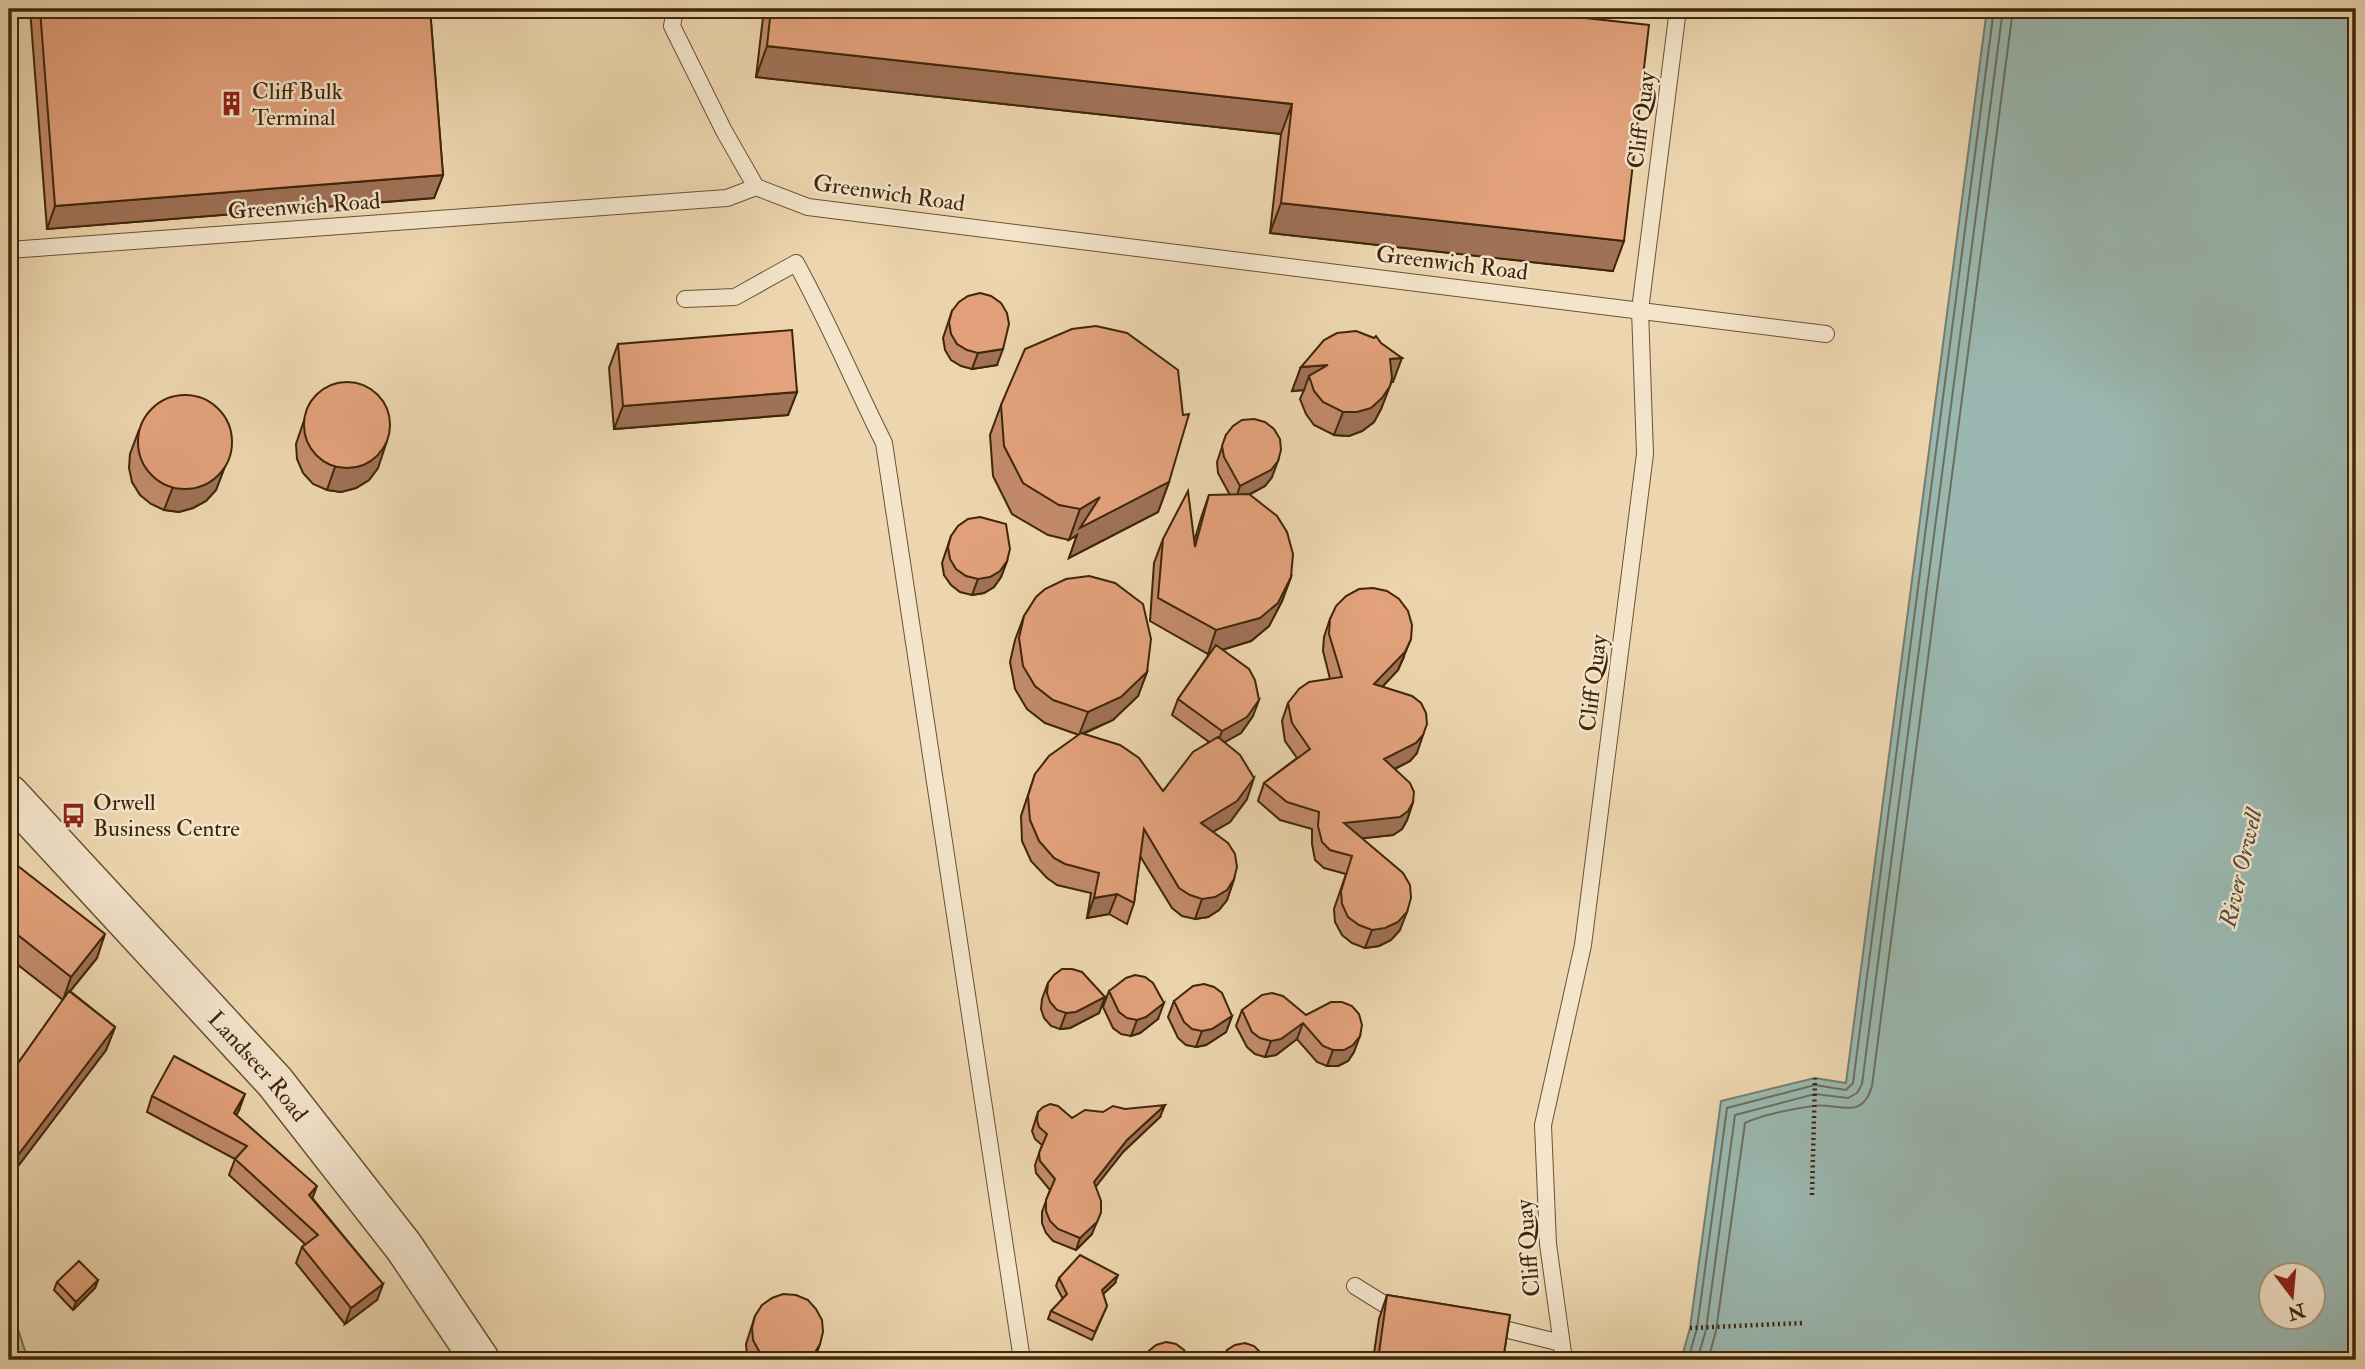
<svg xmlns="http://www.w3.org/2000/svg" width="2365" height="1369" font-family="'IM FELL Double Pica',serif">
	<rect width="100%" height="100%" fill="#edd6af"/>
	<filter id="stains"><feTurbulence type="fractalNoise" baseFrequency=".00286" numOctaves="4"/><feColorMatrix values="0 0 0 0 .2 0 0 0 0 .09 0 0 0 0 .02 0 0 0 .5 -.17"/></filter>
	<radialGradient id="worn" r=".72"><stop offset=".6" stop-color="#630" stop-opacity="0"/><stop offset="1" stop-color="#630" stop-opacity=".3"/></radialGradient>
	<path fill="#b3bf8f" stroke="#79724c" stroke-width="2" d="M 9,1302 L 28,1360 L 9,1360 Z"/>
	<path fill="#9ab8b1" stroke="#767e6e" stroke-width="2" fill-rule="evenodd" d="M 1987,9 L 2356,9 L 2356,1360 L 1681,1360 L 1690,1328 L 1721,1101 L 1815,1078 L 1846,1083 ZM 2270,1274 L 2312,1274 L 2312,1316 L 2270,1316 Z"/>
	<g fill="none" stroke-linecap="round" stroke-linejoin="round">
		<path stroke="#6c6f5e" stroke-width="2" d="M 1688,1360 L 1697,1328 L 1727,1108 L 1815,1085 L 1846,1090 L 1853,1083 L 1994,9
			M 1697,1360 L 1706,1330 L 1735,1115 L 1815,1094 L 1848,1098 L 1857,1093 L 1862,1084 L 2003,9
			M 1708,1360 L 1716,1331 L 1745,1123 C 1762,1115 1793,1109 1813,1106 C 1837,1102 1862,1122 1872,1086 L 2013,9"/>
		<defs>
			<path id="service" d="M 675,9 L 672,26 L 724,131 L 756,187
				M 9,250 L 727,198 L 756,187 L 808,207 L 1826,334
				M 685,299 L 735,297 L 796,263 C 828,321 854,383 884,443 L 1022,1360
				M 1355,1286 L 1400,1314
				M 1488,1325 L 1561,1343
				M 1564,1360 L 1548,1244 L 1543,1125 L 1583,945 L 1645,454 L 1640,310 L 1678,9"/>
			<g id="tertiary">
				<path id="s1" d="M 9,794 L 275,1082 L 404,1247 L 480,1360"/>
			</g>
		</defs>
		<use href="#service" stroke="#6a5233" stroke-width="18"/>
		<use href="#tertiary" stroke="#6a5233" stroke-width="41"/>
		<path stroke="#3f260a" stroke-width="4.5" stroke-dasharray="2 3.5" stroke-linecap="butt" d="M 1812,1195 L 1815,1078
			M 1690,1328 L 1803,1323"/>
		<use href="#service" stroke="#f3e4cb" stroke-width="16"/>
		<use href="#tertiary" stroke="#f3e4cb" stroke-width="38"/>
	</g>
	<path fill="#c38b6b" stroke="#3f260a" stroke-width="2" d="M 30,9 L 430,9 L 443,175 L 434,198 L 47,229 Z
		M 764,9 L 1587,9 L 1586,18 L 1613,271 L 1270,233 L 1281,134 L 756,77 Z
		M 952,311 L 997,365 L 972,369 L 961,366 L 951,360 L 945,350 L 943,338 Z
		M 618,344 L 797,392 L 788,415 L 614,429 L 609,368 Z
		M 1301,367 L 1393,382 L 1391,382 L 1381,409 L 1374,422 L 1362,431 L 1349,436 L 1334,435 L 1314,425 L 1306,414 L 1300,399 L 1304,390 L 1292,391 Z
		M 1001,405 L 1169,482 L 1158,512 L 1069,558 L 1077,535 L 1069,540 L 1048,535 L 1012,514 L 993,476 L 990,435 Z
		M 309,406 L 378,468 L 369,480 L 356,488 L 341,492 L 327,490 L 313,484 L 303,473 L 297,459 L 296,444 Z
		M 139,430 L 230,453 L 216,490 L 206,501 L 193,508 L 179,512 L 164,510 L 151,504 L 140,495 L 132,482 L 129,468 L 130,454 Z
		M 1226,435 L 1272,477 L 1265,486 L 1249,495 L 1291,577 L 1282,601 L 1269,626 L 1251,641 L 1222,650 L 1253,716 L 1241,733 L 1224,742 L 1247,799 L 1230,822 L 1213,832 L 1234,879 L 1227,900 L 1219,910 L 1208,917 L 1195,919 L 1182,916 L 1172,908 L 1140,856 L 1134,903 L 1127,924 L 1109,914 L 1087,918 L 1091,893 L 1057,885 L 1047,878 L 1031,861 L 1022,841 L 1021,816 L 1035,774 L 1079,735 L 1045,723 L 1027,709 L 1015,689 L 1010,662 L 1015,640 L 1024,616 L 1147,672 L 1138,696 L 1113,720 L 1083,734 L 1163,791 L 1209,742 L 1172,715 L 1178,699 L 1210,653 L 1208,654 L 1150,621 L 1154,563 L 1163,539 L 1194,542 L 1201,518 L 1209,495 L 1230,495 L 1218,473 L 1217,462 Z
		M 951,536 L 1007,561 L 1001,577 L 994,587 L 984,593 L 972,595 L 960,592 L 951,585 L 944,575 L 942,563 Z
		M 1330,619 L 1404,657 L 1398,670 L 1383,686 L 1417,753 L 1410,761 L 1395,769 L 1413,802 L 1407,820 L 1402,829 L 1393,835 L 1362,838 L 1400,930 L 1391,940 L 1379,946 L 1365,948 L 1352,943 L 1342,935 L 1335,922 L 1334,909 L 1346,874 L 1324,868 L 1315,860 L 1312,844 L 1312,829 L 1280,820 L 1258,801 L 1264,783 L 1297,758 L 1285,741 L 1282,721 L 1288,703 L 1330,679 L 1323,651 L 1324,637 Z
		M 9,859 L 97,958 L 70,991 L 115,1027 L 106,1050 L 9,1178 L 9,1076 L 63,1000 L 9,958 Z
		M 1048,983 L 1105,997 L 1099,1013 L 1070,1028 L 1060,1029 L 1051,1026 L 1044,1018 L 1041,1009 L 1042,999 Z
		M 1109,991 L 1158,1019 L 1140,1033 L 1131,1036 L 1121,1034 L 1113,1028 L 1103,1007 Z
		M 1174,1001 L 1232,1016 L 1226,1032 L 1206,1045 L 1196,1047 L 1186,1045 L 1178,1038 L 1168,1017 Z
		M 1242,1010 L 1306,1015 L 1354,1052 L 1348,1061 L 1338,1066 L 1327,1066 L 1317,1062 L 1297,1039 L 1276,1055 L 1265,1057 L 1255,1054 L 1247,1047 L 1236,1026 Z
		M 152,1096 L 239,1110 L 236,1115 L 313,1199 L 383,1284 L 377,1300 L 345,1324 L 296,1263 L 302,1247 L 305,1244 L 229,1175 L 235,1159 L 147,1112 Z
		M 1038,1112 L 1072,1118 L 1103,1112 L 1160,1117 L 1123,1152 L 1096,1186 L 1092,1234 L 1076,1250 L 1053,1241 L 1046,1233 L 1042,1223 L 1042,1212 L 1050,1190 L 1036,1173 L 1035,1165 L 1042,1145 L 1035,1139 L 1032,1131 Z
		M 1059,1278 L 1115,1283 L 1103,1294 L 1107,1306 L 1092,1340 L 1048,1319 L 1051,1311 L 1063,1299 L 1056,1286 Z
		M 98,1280 L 95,1288 L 73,1310 L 54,1290 L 57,1282 Z
		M 1387,1295 L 1510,1315 L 1503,1360 L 1373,1360 L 1379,1319 Z
		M 755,1316 L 820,1344 L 814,1360 L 749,1360 L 747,1356 L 746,1344 Z"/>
	<path fill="#9f7157" stroke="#3f260a" stroke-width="2" d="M 767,46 L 1292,104 L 1281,134 L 756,77 Z
		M 443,175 L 434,198 L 47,229 L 55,206 Z
		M 1281,203 L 1624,241 L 1613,271 L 1270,233 Z
		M 1003,349 L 997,365 L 972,369 L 978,353 Z
		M 1402,358 L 1393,382 L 1382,383 L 1390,359 Z
		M 1328,365 L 1309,376 L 1304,390 L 1292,391 L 1301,367 Z
		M 1390,386 L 1381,409 L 1374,422 L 1362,431 L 1349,436 L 1334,435 L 1343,412 Z
		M 797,392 L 788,415 L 614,429 L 623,406 Z
		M 386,444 L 378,468 L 369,480 L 356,488 L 341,492 L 327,490 L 335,467 Z
		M 230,453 L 216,490 L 206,501 L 193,508 L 179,512 L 164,510 L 173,487 Z
		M 1278,461 L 1272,477 L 1265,486 L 1235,502 L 1240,486 Z
		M 1169,482 L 1158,512 L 1069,558 L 1077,535 L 1069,540 L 1080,509 L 1100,497 Z
		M 1007,561 L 1001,577 L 994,587 L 984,593 L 972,595 L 978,579 Z
		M 1291,577 L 1282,601 L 1269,626 L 1251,641 L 1208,654 L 1216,630 Z
		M 1411,639 L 1398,670 L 1368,702 L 1374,684 Z
		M 1147,672 L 1138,696 L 1113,720 L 1079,735 L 1088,712 Z
		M 1259,700 L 1253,716 L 1241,733 L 1216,747 L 1222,731 Z
		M 1423,735 L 1417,753 L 1410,761 L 1378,777 L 1384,759 Z
		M 1254,778 L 1247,799 L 1230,822 L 1193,843 L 1201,823 Z
		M 1413,802 L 1407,820 L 1402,829 L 1393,835 L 1338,841 L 1344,823 Z
		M 1234,879 L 1227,900 L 1219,910 L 1208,917 L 1195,919 L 1202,899 Z
		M 1117,894 L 1109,914 L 1087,918 L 1094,898 Z
		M 1407,912 L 1400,930 L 1391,940 L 1379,946 L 1365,948 L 1372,930 Z
		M 105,934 L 97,958 L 63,1000 L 71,977 Z
		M 1105,997 L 1099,1013 L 1070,1028 L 1060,1029 L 1066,1013 Z
		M 1164,1003 L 1158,1019 L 1140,1033 L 1131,1036 L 1137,1020 Z
		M 1232,1016 L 1226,1032 L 1206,1045 L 1196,1047 L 1202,1031 Z
		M 1303,1023 L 1297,1039 L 1276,1055 L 1265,1057 L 1271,1041 Z
		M 115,1027 L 106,1050 L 9,1178 L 18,1155 Z
		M 1360,1036 L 1354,1052 L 1348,1061 L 1338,1066 L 1327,1066 L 1333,1050 Z
		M 245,1094 L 239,1110 L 229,1129 L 234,1113 Z
		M 1165,1105 L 1160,1117 L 1123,1152 L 1090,1194 L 1094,1182 L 1127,1140 Z
		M 317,1186 L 311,1202 L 309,1195 Z
		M 1101,1212 L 1092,1234 L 1076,1250 L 1080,1238 Z
		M 1118,1275 L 1115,1283 L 1099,1298 L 1102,1290 Z
		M 98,1280 L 95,1288 L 73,1310 L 76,1302 Z
		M 383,1284 L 377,1300 L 345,1324 L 351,1308 Z
		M 820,1344 L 814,1360 L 806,1360 Z
		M 1469,1355 L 1503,1360 L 1466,1360 Z"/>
	<path fill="#e3a27c" stroke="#3f260a" stroke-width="2" d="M 40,9 L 430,9 L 443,175 L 55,206 Z
		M 771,9 L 1587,9 L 1586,18 L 1649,25 L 1624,241 L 1281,203 L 1292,104 L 767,46 Z
		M 980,293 L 991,296 L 1001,303 L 1007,313 L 1009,324 L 1003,349 L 978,353 L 967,350 L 957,344 L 951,334 L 949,322 L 952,311 L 959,302 L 968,296 Z
		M 1096,326 L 1127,333 L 1178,370 L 1183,415 L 1189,414 L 1169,482 L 1080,528 L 1100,497 L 1080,509 L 1059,505 L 1023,483 L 1004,446 L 1001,405 L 1025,349 L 1072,329 Z
		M 792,330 L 797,392 L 623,406 L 618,344 Z
		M 1356,331 L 1374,338 L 1376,336 L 1381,343 L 1402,358 L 1390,359 L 1392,378 L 1390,386 L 1382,398 L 1371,408 L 1357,412 L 1343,412 L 1323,402 L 1314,391 L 1309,376 L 1328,365 L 1301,367 L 1324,340 L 1337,333 Z
		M304 425a43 43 0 1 1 86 0a43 43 0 1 1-86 0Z
		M138 442a47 47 0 1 1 94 0a47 47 0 1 1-94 0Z
		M 1254,419 L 1265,422 L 1274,429 L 1280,439 L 1281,450 L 1278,461 L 1271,470 L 1240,486 L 1224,457 L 1222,446 L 1226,435 L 1233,426 L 1242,420 Z
		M 1188,491 L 1195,547 L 1209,495 L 1249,494 L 1277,516 L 1287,532 L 1293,554 L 1291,577 L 1278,603 L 1260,618 L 1216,630 L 1158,598 L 1163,539 Z
		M 980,517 L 1006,524 L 1010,549 L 1007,561 L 1000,571 L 990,577 L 978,579 L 966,576 L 956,569 L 950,559 L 948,547 L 951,536 L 958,526 L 968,519 Z
		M 1089,576 L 1115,583 L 1143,604 L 1151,639 L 1147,672 L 1121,697 L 1088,712 L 1053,700 L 1035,686 L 1023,666 L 1019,638 L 1024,616 L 1036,597 L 1045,589 L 1066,579 Z
		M 1373,588 L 1387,591 L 1399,599 L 1408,611 L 1412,625 L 1411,639 L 1405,652 L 1374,684 L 1412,696 L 1421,703 L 1426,713 L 1427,724 L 1423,735 L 1416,743 L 1384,759 L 1410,783 L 1414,792 L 1413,802 L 1408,811 L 1400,817 L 1344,823 L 1403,873 L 1410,885 L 1411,898 L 1407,912 L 1398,922 L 1385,928 L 1372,930 L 1359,925 L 1348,917 L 1342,904 L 1341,891 L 1352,856 L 1330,850 L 1322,842 L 1318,826 L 1319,812 L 1287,802 L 1264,783 L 1310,749 L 1292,723 L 1288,703 L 1299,689 L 1309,682 L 1342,677 L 1329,634 L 1330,619 L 1336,606 L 1346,596 L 1359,589 Z
		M 1216,645 L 1249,669 L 1255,680 L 1259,700 L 1247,717 L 1222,731 L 1178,699 Z
		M 1081,733 L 1120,745 L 1139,758 L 1163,791 L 1193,752 L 1218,737 L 1240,755 L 1254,778 L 1237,801 L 1201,823 L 1228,843 L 1235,854 L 1237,867 L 1234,879 L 1227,890 L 1215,897 L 1202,899 L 1190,895 L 1179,888 L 1144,829 L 1134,903 L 1117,894 L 1094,898 L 1099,873 L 1065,864 L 1054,858 L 1039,841 L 1030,820 L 1028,796 L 1035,774 L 1049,756 Z
		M 9,859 L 105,934 L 71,977 L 9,928 Z
		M 1062,969 L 1072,969 L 1082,972 L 1105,997 L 1076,1012 L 1066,1013 L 1057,1010 L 1050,1002 L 1047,993 L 1048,983 L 1054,975 Z
		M 1135,975 L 1145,977 L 1153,983 L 1164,1003 L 1146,1017 L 1137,1020 L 1127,1018 L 1119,1012 L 1109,991 L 1126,978 Z
		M 1204,984 L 1214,987 L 1222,993 L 1232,1016 L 1212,1029 L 1202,1031 L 1192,1029 L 1184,1022 L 1174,1001 L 1193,986 Z
		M 69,991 L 115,1027 L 18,1155 L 9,1147 L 9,1076 Z
		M 1272,993 L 1283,996 L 1306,1015 L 1331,1002 L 1342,1002 L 1352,1006 L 1359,1014 L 1362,1025 L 1360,1036 L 1353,1045 L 1344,1050 L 1333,1050 L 1323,1046 L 1303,1023 L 1281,1039 L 1271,1041 L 1260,1038 L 1252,1032 L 1242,1010 L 1262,995 Z
		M 174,1056 L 245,1094 L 234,1113 L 317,1186 L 309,1195 L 383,1284 L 351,1308 L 302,1247 L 318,1235 L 235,1159 L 247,1146 L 152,1096 Z
		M 1050,1104 L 1058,1106 L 1072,1118 L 1085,1110 L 1103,1112 L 1113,1106 L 1125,1109 L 1165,1105 L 1127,1140 L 1094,1182 L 1101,1201 L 1101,1212 L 1097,1222 L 1080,1238 L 1058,1229 L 1050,1221 L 1046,1211 L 1046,1200 L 1055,1179 L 1040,1161 L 1039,1153 L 1047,1134 L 1039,1127 L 1037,1120 L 1038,1112 L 1043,1107 Z
		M 1080,1255 L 1118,1275 L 1102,1290 L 1107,1306 L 1095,1332 L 1051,1311 L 1067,1294 L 1059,1278 Z
		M 79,1261 L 98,1280 L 76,1302 L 57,1282 Z
		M 783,1294 L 796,1295 L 808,1300 L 816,1309 L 822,1320 L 823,1332 L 820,1344 L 814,1354 L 806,1360 L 769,1360 L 759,1351 L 753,1340 L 752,1328 L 755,1316 L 762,1305 L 772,1298 Z
		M 1387,1295 L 1510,1315 L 1503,1360 L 1469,1355 L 1468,1360 L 1378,1360 Z
		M 1166,1342 L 1176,1344 L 1184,1350 L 1190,1360 L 1138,1360 L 1156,1345 Z
		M 1245,1343 L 1254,1346 L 1261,1353 L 1264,1360 L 1222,1360 L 1227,1350 L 1235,1345 Z"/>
	<defs>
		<symbol id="building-bare" viewBox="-9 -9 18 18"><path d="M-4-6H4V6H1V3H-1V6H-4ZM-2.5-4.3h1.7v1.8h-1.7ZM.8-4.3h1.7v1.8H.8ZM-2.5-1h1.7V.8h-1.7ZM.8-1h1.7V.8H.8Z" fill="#8f2418" stroke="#f3e4cb" stroke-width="2.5" paint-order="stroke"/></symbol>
		<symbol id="bus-bare" viewBox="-9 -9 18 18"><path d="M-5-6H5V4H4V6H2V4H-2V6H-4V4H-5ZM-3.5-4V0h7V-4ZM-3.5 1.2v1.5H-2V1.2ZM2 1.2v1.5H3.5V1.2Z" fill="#8f2418" stroke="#f3e4cb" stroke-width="2.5" paint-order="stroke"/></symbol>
	</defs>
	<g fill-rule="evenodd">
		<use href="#building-bare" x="214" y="86" width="35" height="35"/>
		<use href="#bus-bare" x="56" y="798" width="35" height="35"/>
	</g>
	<g text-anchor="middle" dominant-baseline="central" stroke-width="5" stroke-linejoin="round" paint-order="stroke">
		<g font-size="23" fill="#3f260a" stroke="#f3e4cb" text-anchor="start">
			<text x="252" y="91">Cliff Bulk<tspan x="252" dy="26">Terminal</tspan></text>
			<text x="93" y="802">Orwell<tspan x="93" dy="26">Business Centre</tspan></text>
		</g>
		<g font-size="23" fill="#3f260a" stroke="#f3e4cb">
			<text transform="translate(1641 120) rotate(-83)">Cliff Quay</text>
			<text transform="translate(889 193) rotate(8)">Greenwich Road</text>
			<text transform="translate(304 206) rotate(-4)">Greenwich Road</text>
			<text transform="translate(1452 263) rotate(7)">Greenwich Road</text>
			<text transform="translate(1593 683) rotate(-83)">Cliff Quay</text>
			<text stroke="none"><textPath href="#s1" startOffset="369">Landseer Road</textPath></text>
			<text transform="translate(1528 1248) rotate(-95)">Cliff Quay</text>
		</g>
		<g font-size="24" font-style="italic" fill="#564a34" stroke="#f3e4cb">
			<text transform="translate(2241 868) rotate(-77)">River Orwell</text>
		</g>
	</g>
	<rect width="2365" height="1369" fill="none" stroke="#edd6af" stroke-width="35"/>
	<rect x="10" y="10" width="2344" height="1348" fill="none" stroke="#3f260a" stroke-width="3.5"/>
	<rect x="18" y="18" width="2330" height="1334" fill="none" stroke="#3f260a" stroke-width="2"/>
	<g transform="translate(2292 1296) rotate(164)"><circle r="33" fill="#f3e4cb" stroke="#ab987e" stroke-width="2"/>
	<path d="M0-5L12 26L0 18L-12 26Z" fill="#8f2418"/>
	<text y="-10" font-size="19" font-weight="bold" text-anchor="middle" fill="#3f260a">N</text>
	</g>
	<rect width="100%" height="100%" filter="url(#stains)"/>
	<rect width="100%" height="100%" fill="url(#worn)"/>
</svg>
